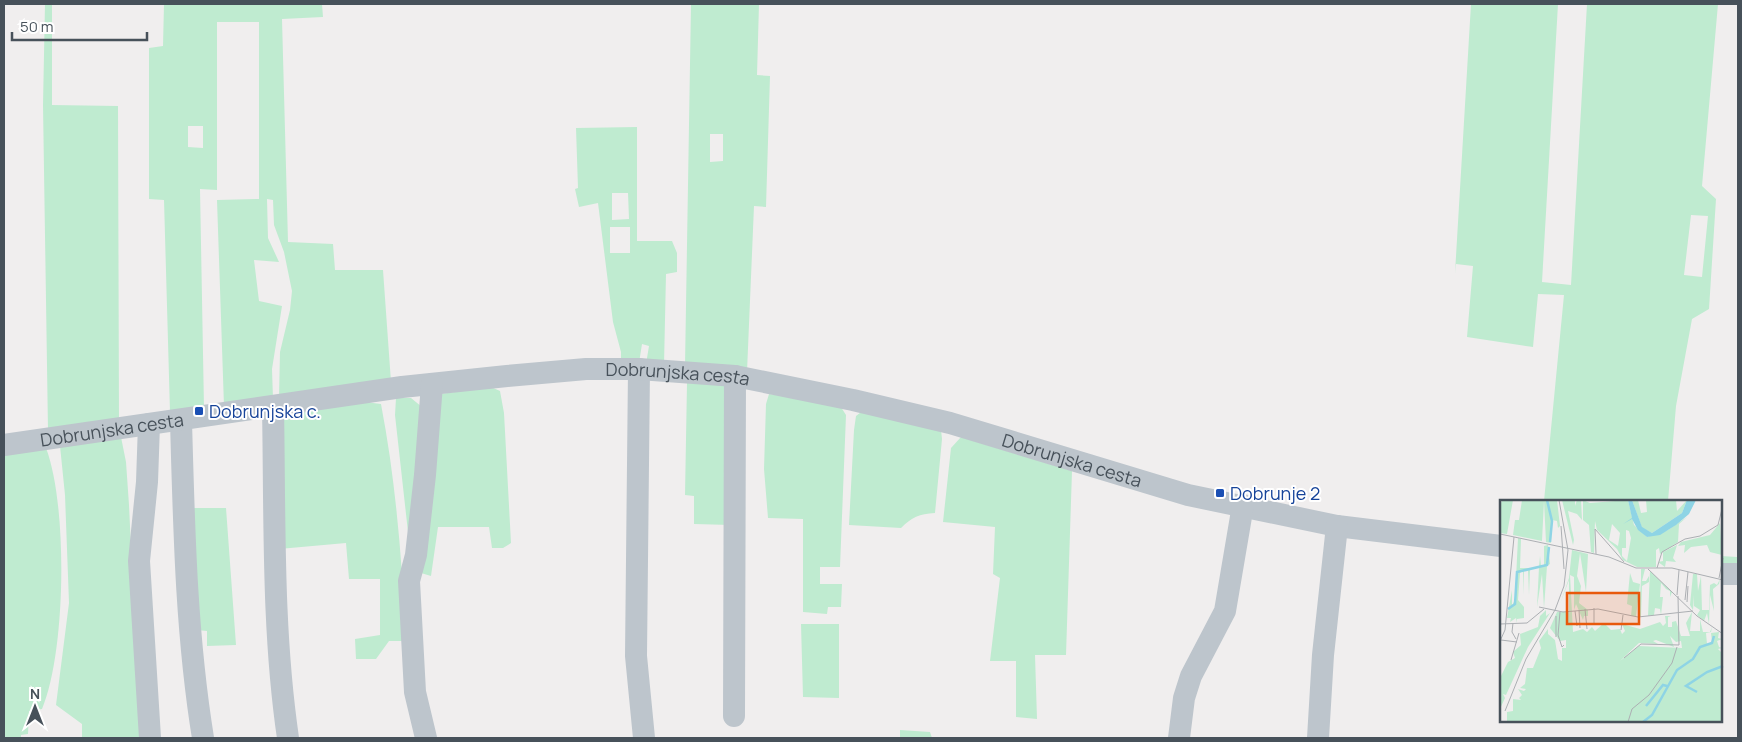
<svg xmlns="http://www.w3.org/2000/svg" width="1742" height="742" font-family="Manrope,sans-serif">
	<rect width="100%" height="100%" fill="#f0eeee"/>
	<path fill="#bfebd0" fill-rule="evenodd" d="M 45,4 L 52,4 L 52,105 L 118,106 L 119,419 L 48,430 L 43,105 Z
		M 164,4 L 322,4 L 323,17 L 282,19 L 288,242 L 333,244 L 335,270 L 383,270 L 391,382 L 279,398 L 280,352 L 290,310 L 292,291 L 284,252 L 274,225 L 273,200 L 267,199 L 268,238 L 279,262 L 254,260 L 259,301 L 282,306 L 272,369 L 273,399 L 224,406 L 217,200 L 259,199 L 259,22 L 217,22 L 217,190 L 200,189 L 204,408 L 170,412 L 164,200 L 149,199 L 149,48 L 163,46 ZM 188,126 L 203,126 L 203,148 L 188,147 Z
		M 691,4 L 759,4 L 757,75 L 770,76 L 766,207 L 754,206 L 747,372 L 685,366 ZM 710,134 L 723,134 L 723,161 L 710,162 Z
		M 1471,4 L 1558,4 L 1542,282 L 1571,285 L 1587,4 L 1718,4 L 1702,186 L 1716,199 L 1709,309 L 1692,319 L 1676,406 L 1668,501 L 1544,501 L 1564,295 L 1538,294 L 1533,347 L 1467,337 L 1473,266 L 1456,264 L 1455,273 ZM 1691,215 L 1708,216 L 1702,277 L 1684,275 Z
		M 637,127 L 637,241 L 672,241 L 677,253 L 677,272 L 666,274 L 664,365 L 646,364 L 649,346 L 642,344 L 639,363 L 621,362 L 621,352 L 613,322 L 598,203 L 579,207 L 575,189 L 578,188 L 576,128 ZM 612,193 L 628,193 L 629,219 L 612,220 ZM 610,227 L 630,227 L 630,253 L 610,253 Z
		M 687,383 L 727,385 L 731,525 L 694,524 L 694,496 L 685,495 Z
		M 491,387 L 500,391 L 504,413 L 511,543 L 503,548 L 492,548 L 489,527 L 438,527 L 431,576 L 421,573 L 440,394 Z
		M 769,394 L 839,404 L 846,415 L 840,567 L 820,567 L 820,584 L 842,584 L 841,607 L 828,607 L 827,614 L 803,612 L 803,519 L 768,518 L 764,469 L 766,404 Z
		M 396,398 L 411,398 L 422,407 L 409,541 L 395,415 Z
		M 365,402 L 381,404 C 396,482 402,561 406,641 L 389,641 L 376,659 L 356,659 L 355,639 L 380,635 L 380,579 L 349,579 L 346,543 L 279,549 L 284,413 Z
		M 865,409 L 941,430 L 942,439 L 935,513 C 919,514 912,517 901,528 L 849,525 L 854,430 L 856,416 Z
		M 121,437 L 126,462 L 129,505 L 140,738 L 82,738 L 82,724 L 56,705 L 69,603 L 65,495 L 60,446 Z
		M 961,437 L 1072,471 L 1066,655 L 1035,655 L 1037,719 L 1016,717 L 1016,661 L 990,661 L 1000,578 L 993,574 L 995,527 L 943,522 L 951,448 Z
		M 46,448 C 68,506 66,652 42,709 L 29,711 L 28,734 L 21,735 L 21,738 L 4,738 L 4,452 Z
		M 1738,499 L 1738,565 L 1721,565 L 1721,556 L 1737,557 Z
		M 187,508 L 226,508 L 236,645 L 207,646 L 207,631 L 197,630 Z
		M 801,624 L 839,624 L 839,698 L 803,697 Z
		M 900,730 L 930,732 L 932,738 L 900,738 Z"/>
	<g fill="none" stroke-linecap="round" stroke-linejoin="round">
		<g stroke="#bdc5cc" stroke-width="22">
			<path d="M 639,369 L 636,656 L 644,738"/>
			<path d="M 273,407 C 275,517 272,629 288,738"/>
			<path d="M 181,421 C 184,527 186,633 203,738"/>
			<path d="M 149,424 L 147,482 L 139,561 L 150,738"/>
			<path id="s1" d="M 4,445 L 402,387 L 507,376 L 586,369 L 639,369 L 735,376 L 853,400 L 950,423 L 1188,495 L 1337,526 L 1501,546"/>
			<path d="M 1721,574 L 1738,574"/>
			<path d="M 734,716 L 735,376"/>
			<path d="M 426,738 L 415,692 L 409,581 L 416,555 L 425,475 L 432,384"/>
			<path d="M 1179,738 L 1184,698 L 1191,676 L 1225,611 L 1243,505"/>
			<path d="M 1318,738 L 1323,655 L 1337,526"/>
		</g>
	</g>
	<g fill="#1a4fb4" stroke="#fff" stroke-width="2">
		<rect x="194" y="406" width="10" height="10" rx="2.5"/>
		<rect x="1215" y="488" width="10" height="10" rx="2.5"/>
	</g>
	<g text-anchor="middle" dominant-baseline="central" stroke-width="4" stroke-linejoin="round" paint-order="stroke">
		<g font-size="18" fill="#47515a" stroke="#fff">
			<text stroke="none"><textPath href="#s1" startOffset="679">Dobrunjska cesta</textPath></text>
			<text stroke="none"><textPath href="#s1" startOffset="109">Dobrunjska cesta</textPath></text>
			<text stroke="none"><textPath href="#s1" startOffset="1084">Dobrunjska cesta</textPath></text>
		</g>
		<g font-size="18" fill="#164399" stroke="#fff" text-anchor="start">
			<text x="209" y="411">Dobrunjska c.</text>
			<text x="1230" y="493">Dobrunje 2</text>
		</g>
	</g>
	<g transform="translate(1500 500)">
		<rect width="222" height="222" fill="#f0eeee"/>
		<path d="M 3,0 L 13,0 L 7,34 L 0,33 L 0,4 ZM 22,0 L 57,0 L 60,26 L 58,28 L 57,21 L 52,20 L 51,43 L 46,42 L 44,1 L 42,41 L 13,35 L 15,20 L 19,20 ZM 62,0 L 75,0 L 75,6 L 77,0 L 81,0 L 82,20 L 77,14 L 68,11 L 74,40 L 73,45 ZM 83,0 L 90,3 L 128,0 L 134,25 L 147,37 L 168,30 L 187,17 L 179,24 L 178,42 L 160,54 L 159,48 L 156,50 L 156,67 L 137,67 L 123,60 L 117,49 L 97,30 L 95,21 L 94,53 L 91,52 L 89,25 L 83,20 ZM 112,24 L 120,33 L 118,46 L 109,40 ZM 126,30 L 129,31 L 131,38 L 127,61 L 122,56 L 122,48 L 126,48 ZM 132,0 L 138,0 L 141,13 L 147,12 L 146,0 L 176,0 L 177,11 L 187,0 L 182,13 L 152,33 L 142,28 ZM 220,23 L 222,55 L 210,52 L 207,45 L 191,47 L 184,53 L 185,45 L 178,46 L 181,42 L 210,35 ZM 18,38 L 21,39 L 20,68 L 36,68 L 30,69 L 29,95 L 28,70 L 24,70 L 23,95 L 23,70 L 20,73 L 18,100 L 24,107 L 24,118 L 17,119 L 17,123 L 16,118 L 10,122 L 11,118 L 7,118 L 12,90 L 12,106 L 15,99 ZM 48,45 L 50,64 L 47,66 L 44,108 L 42,74 L 37,107 L 39,67 L 40,56 L 41,66 L 44,65 L 44,46 ZM 177,45 L 173,58 L 176,62 L 166,61 L 165,67 L 158,62 L 163,61 L 163,52 ZM 72,50 L 88,54 L 86,92 L 80,53 L 77,76 L 81,86 L 79,103 L 88,110 L 88,116 L 84,116 L 83,120 L 76,104 L 74,110 L 74,77 L 70,75 L 73,132 L 83,129 L 87,132 L 92,127 L 95,131 L 104,123 L 111,130 L 120,129 L 122,134 L 125,131 L 122,124 L 140,129 L 160,122 L 163,126 L 166,123 L 165,116 L 171,116 L 168,117 L 168,127 L 172,127 L 172,122 L 176,121 L 181,136 L 190,136 L 186,123 L 192,112 L 190,131 L 200,131 L 200,119 L 203,132 L 210,132 L 212,127 L 211,132 L 206,133 L 207,144 L 212,142 L 211,133 L 219,132 L 218,138 L 222,139 L 217,141 L 219,147 L 222,148 L 218,149 L 222,153 L 222,222 L 7,221 L 7,212 L 13,211 L 13,199 L 21,200 L 19,198 L 22,195 L 18,189 L 24,191 L 26,189 L 20,188 L 25,184 L 27,168 L 33,168 L 41,148 L 39,141 L 48,129 L 48,134 L 55,140 L 58,159 L 62,161 L 62,148 L 66,148 L 66,140 L 60,141 L 50,128 L 57,112 L 69,111 L 69,80 L 60,104 L 69,78 ZM 170,136 L 176,142 L 181,141 L 182,148 L 139,146 L 120,161 L 139,143 L 158,144 L 153,141 L 156,140 L 174,147 ZM 141,69 L 145,69 L 142,81 L 146,81 L 149,76 L 149,82 L 142,86 L 141,116 L 143,116 L 131,116 L 132,106 L 127,104 L 130,73 L 133,82 L 140,84 L 136,116 L 139,116 L 141,79 ZM 150,71 L 172,92 L 170,97 L 170,91 L 166,89 L 165,115 L 166,89 L 161,83 L 160,97 L 163,97 L 161,115 L 160,109 L 155,108 L 154,115 L 148,116 ZM 193,74 L 197,74 L 198,91 L 201,76 L 202,110 L 209,110 L 210,85 L 214,83 L 217,85 L 220,79 L 219,84 L 213,89 L 214,111 L 210,95 L 209,124 L 207,113 L 204,121 L 197,115 L 200,110 L 194,106 L 194,95 L 193,110 L 190,105 ZM 46,110 L 46,116 L 50,113 L 28,147 L 6,195 L 3,194 L 5,198 L 0,209 L 0,178 L 8,162 L 15,158 L 13,152 L 21,145 L 20,134 L 38,127 L 40,116 Z" fill="#bfebd0" fill-rule="evenodd"/>
		<path d="M 128,0 L 132,0 L 142,27 L 152,33 L 182,13 L 187,0 L 196,0 L 189,14 L 176,25 L 160,35 L 147,37 L 138,30 L 132,19 L 123,24 L 132,18 Z" fill="#8ed4e5"/>
		<path fill="none" stroke="#8ed4e5" stroke-width="2.5" d="M 47,0 L 52,21 L 50,42M 8,109 L 15,104 L 17,72 L 47,65 L 49,47M 197,192 L 186,186 L 207,172 L 223,166M 146,206 L 163,185 L 167,186M 143,222 L 152,215 L 177,170 L 193,159 L 200,147 L 212,143 L 214,136"/>
		<path fill="none" stroke="#acafb3" stroke-width="1" d="M 61,26 L 64,69M 0,34 L 109,57 L 136,68 L 172,68 L 223,80M 96,54 L 95,29 L 124,62M 157,68 L 162,52 L 185,39 L 200,36 L 218,25 L 222,9M 148,69 L 197,116 L 223,134M 219,78 L 223,58M 177,95 L 179,70M 185,100 L 188,72M 187,102 L 188,86M 39,107 L 63,112 L 98,109 L 138,117 L 193,111M 94,108 L 94,125M 85,109 L 87,129M 79,110 L 80,128M 75,111 L 77,126M 60,112 L 58,135 L 62,147 L 64,145M 56,116 L 56,137M 13,123 L 12,132 L 16,139M 0,124 L 27,123 L 44,109M 121,130 L 123,115M 1,140 L 17,142M 0,141 L 5,130 L 14,37M 124,158 L 141,144 L 179,145 L 178,96M 11,160 L 19,133M 5,211 L 26,159 L 55,110 L 64,86 L 68,50 L 59,0M 128,222 L 132,209 L 149,195 L 172,163 L 177,147"/>
		<path fill="#e8590c" fill-opacity="0.15" stroke="#e8590c" stroke-width="2.5" d="M 67,93 L 139,93 L 139,124 L 67,124 Z"/>
		<rect width="222" height="222" fill="none" stroke="#47515a" stroke-width="2.5"/>
	</g>
	<rect width="1742" height="742" fill="none" stroke="#47515a" stroke-width="10"/>
	<g transform="translate(35 707)" stroke="#ffffff" stroke-width="4" paint-order="stroke">
	<path d="M0-4L9 19L0 12L-9 19Z" fill="#47515a"/>
	<text y="-8" font-size="14" font-weight="bold" text-anchor="middle" fill="#47515a">N</text>
	</g>
	<path d="M12 32v8h135v-8" fill="none" stroke="#47515a" stroke-width="2.5"/>
	<text x="20" y="32" font-size="15" fill="#47515a" stroke="#ffffff" stroke-width="4" paint-order="stroke">50 m</text>
</svg>
